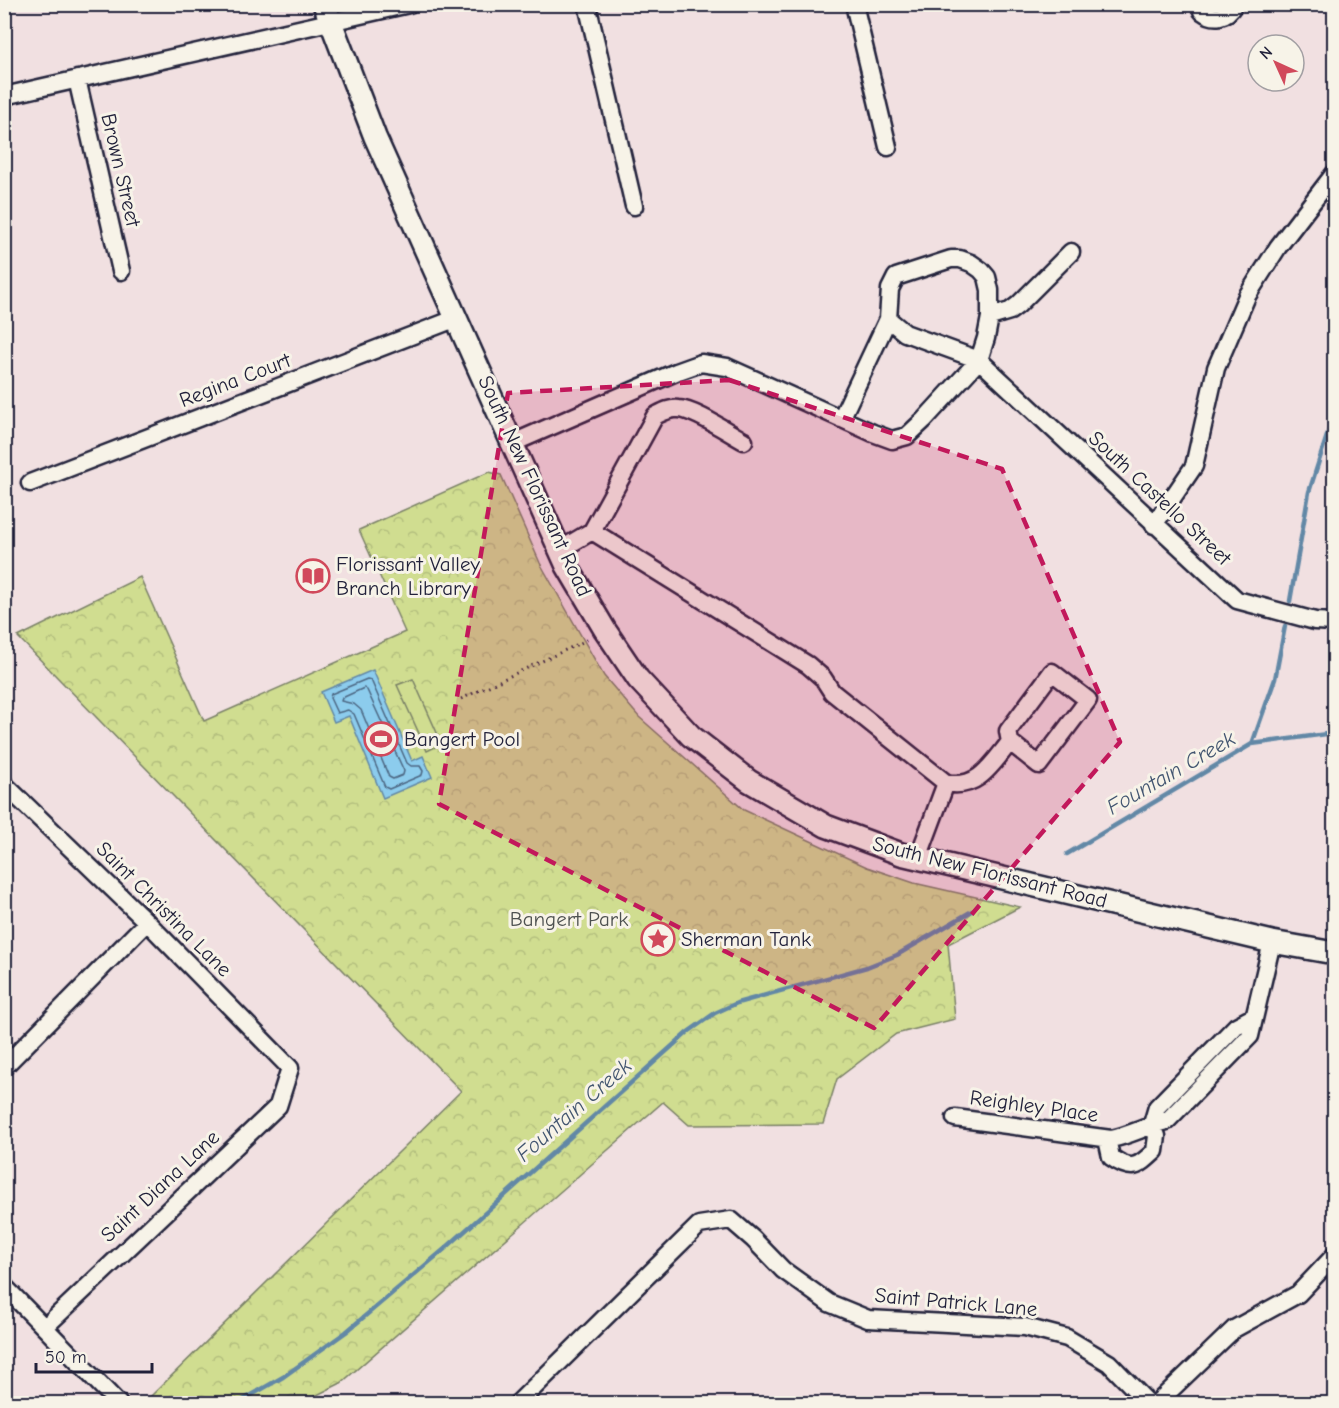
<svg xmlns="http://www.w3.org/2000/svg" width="1339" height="1408" font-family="'Comic Neue',sans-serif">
	<defs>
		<pattern id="forest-crowns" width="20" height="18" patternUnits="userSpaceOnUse" patternTransform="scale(1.5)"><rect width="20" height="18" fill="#d0dd90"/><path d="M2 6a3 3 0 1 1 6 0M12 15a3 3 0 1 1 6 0" fill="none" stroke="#b2bd7d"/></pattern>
	</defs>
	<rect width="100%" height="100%" fill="#f1e0e1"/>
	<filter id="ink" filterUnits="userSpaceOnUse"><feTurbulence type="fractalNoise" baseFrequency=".0167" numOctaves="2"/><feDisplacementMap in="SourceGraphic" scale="12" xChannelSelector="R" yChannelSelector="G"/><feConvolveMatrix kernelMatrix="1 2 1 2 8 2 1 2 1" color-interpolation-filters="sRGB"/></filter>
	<g filter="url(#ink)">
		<path fill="url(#forest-crowns)" stroke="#798066" stroke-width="1.5" d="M 489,472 L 501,475 L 540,563 L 604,676 L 639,717 L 744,810 L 867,867 L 914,883 L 1020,907 L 948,944 L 955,1019 L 896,1034 L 837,1079 L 823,1124 L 689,1125 L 663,1102 L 341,1383 L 301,1403 L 149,1403 L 146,1401 L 461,1091 L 18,637 L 140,577 L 204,721 L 405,632 L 359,530 Z"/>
		<path fill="#d0dd90" stroke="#798066" stroke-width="1.5" d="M 413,679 L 442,744 L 427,751 L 397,685 Z"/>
		<path fill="#8ccced" stroke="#6288a6" stroke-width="1.5" d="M 373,670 L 412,761 L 423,756 L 432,777 L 383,798 L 349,716 L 334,722 L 321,692 Z"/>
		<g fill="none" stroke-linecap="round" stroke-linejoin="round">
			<path stroke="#4c6682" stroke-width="1.5" d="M 367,679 L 371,680 L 407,763 L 411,766 L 420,766 L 423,771 L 422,775 L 389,789 L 385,787 L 354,714 L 348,710 L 337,713 L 330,698 L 331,694 Z
				M 364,688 L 367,690 L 404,771 L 403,775 L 393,779 L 389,777 L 361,710 L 354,704 L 341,701 L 342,698 Z"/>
			<path stroke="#6288a6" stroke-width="4.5" d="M 1290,601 L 1309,492 L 1334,414
				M 1252,744 L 1275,679 L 1285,626
				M 1067,854 L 1252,744 L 1334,733
				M 236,1404 L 283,1377 L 346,1332 L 447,1247 L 688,1032 L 715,1013 L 737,1003 L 867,967 L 897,955 L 972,911"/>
			<defs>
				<path id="minor" d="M 587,4 L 634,206
					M 854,4 L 888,147
					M 1201,4 L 1202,11 C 1214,20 1227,18 1234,4
					M 77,79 L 121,271
					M 4,96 L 409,4
					M 990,317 L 1010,311 L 1018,305 L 1071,252
					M 888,319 L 905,333 L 979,360 L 1237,600 L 1315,621 L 1334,622
					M 513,443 L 676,372 L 701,363 L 727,367 L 873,433 L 892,440 L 907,436 L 924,420 L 979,360 L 986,338 L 990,317 L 990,290 L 987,277 L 981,270 L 971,263 L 960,259 L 951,259 L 896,277 L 890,289 L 888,319 L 841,419
					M 30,483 L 457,318
					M 1154,525 L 1194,466 L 1216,368 L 1247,296 L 1278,247 L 1334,174
					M 592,531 L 808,665 L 823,678 L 832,692 L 946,783 L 918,858
					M 560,550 L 592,531 L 655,416 C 663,412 669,408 678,409 C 694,409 729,433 744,441
					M 946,783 C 978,790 992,764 1010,742 L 1039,765 L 1088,700 L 1052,672 L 1008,731 L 1010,742
					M 4,784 L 147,922 L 290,1068 L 278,1106 L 45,1327
					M 4,1067 L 147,922
					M 955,1118 L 1111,1139 C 1131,1135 1148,1125 1167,1121 L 1250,1036 L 1272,942
					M 1107,1139 L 1111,1157 C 1132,1172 1138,1167 1155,1151 L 1157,1136 L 1152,1124 L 1157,1107 L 1236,1026 L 1253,1017
					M 4,1286 L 119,1404
					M 517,1404 L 699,1225 L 731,1220 L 753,1239 L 783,1270 L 829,1303 L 868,1319 L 1025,1327 L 1067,1338 L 1109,1363 L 1149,1404
					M 1156,1404 L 1234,1329 L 1298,1294 L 1334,1256"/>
				<path id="major" d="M 324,4 L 375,137 L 567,566 L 605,630 L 638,679 L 691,736 L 749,781 L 826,826 L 901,854 L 1272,942 L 1334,953"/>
			</defs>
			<use href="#minor" stroke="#22223b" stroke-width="21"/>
			<use href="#major" stroke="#22223b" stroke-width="26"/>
			<path stroke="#22223b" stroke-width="3" stroke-dasharray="1.5 4.5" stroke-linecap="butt" d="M 461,699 L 591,638"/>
			<use href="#minor" stroke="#f7f3e8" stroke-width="16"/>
			<use href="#major" stroke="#f7f3e8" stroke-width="21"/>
		</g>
	</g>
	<path fill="#c2185b" fill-opacity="0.2" stroke="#c2185b" stroke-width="4.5" stroke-dasharray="12 8" stroke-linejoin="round" d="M 729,380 L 1002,469 L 1120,742 L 874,1028 L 439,804 L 508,393 Z"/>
	<defs>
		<symbol id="library-ring" viewBox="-11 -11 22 22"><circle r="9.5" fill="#f7f3e8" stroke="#d1495b" stroke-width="1.5"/><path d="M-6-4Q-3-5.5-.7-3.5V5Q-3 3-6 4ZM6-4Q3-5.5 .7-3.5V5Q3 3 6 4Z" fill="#d1495b"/></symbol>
		<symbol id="stadium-ring" viewBox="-11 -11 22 22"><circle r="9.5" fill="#f7f3e8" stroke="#d1495b" stroke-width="1.5"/><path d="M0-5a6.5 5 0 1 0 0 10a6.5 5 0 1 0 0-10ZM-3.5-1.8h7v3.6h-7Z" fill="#d1495b"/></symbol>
		<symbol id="sight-ring" viewBox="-11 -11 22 22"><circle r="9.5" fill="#f7f3e8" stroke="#d1495b" stroke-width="1.5"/><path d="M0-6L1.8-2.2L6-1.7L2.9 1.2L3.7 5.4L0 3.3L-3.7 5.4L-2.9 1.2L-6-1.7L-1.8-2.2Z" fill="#d1495b"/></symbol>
	</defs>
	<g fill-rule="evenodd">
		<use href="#library-ring" x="294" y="557" width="38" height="38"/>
		<use href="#stadium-ring" x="362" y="720" width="38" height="38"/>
		<use href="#sight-ring" x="639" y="920" width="38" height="38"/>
	</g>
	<g text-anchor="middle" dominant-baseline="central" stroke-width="6" stroke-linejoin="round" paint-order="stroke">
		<g font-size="21" fill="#22223b" stroke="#f7f3e8">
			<text transform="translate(121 170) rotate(77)">Brown Street</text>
			<text transform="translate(235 380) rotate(-21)">Regina Court</text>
			<text transform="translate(535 486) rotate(65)">South New Florissant Road</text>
			<text transform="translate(1160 498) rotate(43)">South Castello Street</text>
			<text transform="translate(990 872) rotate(14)">South New Florissant Road</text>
			<text transform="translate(164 909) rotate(45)">Saint Christina Lane</text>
			<text transform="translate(1034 1106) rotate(8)">Reighley Place</text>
			<text transform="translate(160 1186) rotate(-43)">Saint Diana Lane</text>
			<text transform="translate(956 1302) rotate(5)">Saint Patrick Lane</text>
		</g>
		<g font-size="21" fill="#22223b" stroke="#f7f3e8" text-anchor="start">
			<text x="336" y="564">Florissant Valley<tspan x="336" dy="24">Branch Library</tspan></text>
			<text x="404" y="739">Bangert Pool</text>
			<text x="681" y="939">Sherman Tank</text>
		</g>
		<g font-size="21" fill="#4e5150" stroke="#f7f3e8">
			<text x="569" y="919">Bangert Park</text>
		</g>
		<g font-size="22" font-style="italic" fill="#425570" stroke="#f7f3e8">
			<text transform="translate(1171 773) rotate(-30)">Fountain Creek</text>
			<text transform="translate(574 1110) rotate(-41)">Fountain Creek</text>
		</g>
	</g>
	<rect width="1339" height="1408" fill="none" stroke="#f7f3e8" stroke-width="24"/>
	<rect x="12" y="12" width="1315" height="1384" fill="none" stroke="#22223b" stroke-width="2" filter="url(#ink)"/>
	<g transform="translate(1276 63) rotate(315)"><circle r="28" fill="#f7f3e8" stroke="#a29fa3" stroke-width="1.5"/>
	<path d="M0-4.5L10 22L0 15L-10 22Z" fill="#d1495b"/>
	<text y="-9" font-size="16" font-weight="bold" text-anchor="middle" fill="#22223b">N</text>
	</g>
	<path d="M36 1363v9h116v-9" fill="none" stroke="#22223b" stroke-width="3"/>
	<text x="45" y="1363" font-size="18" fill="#22223b" stroke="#f7f3e8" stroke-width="4.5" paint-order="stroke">50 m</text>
</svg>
